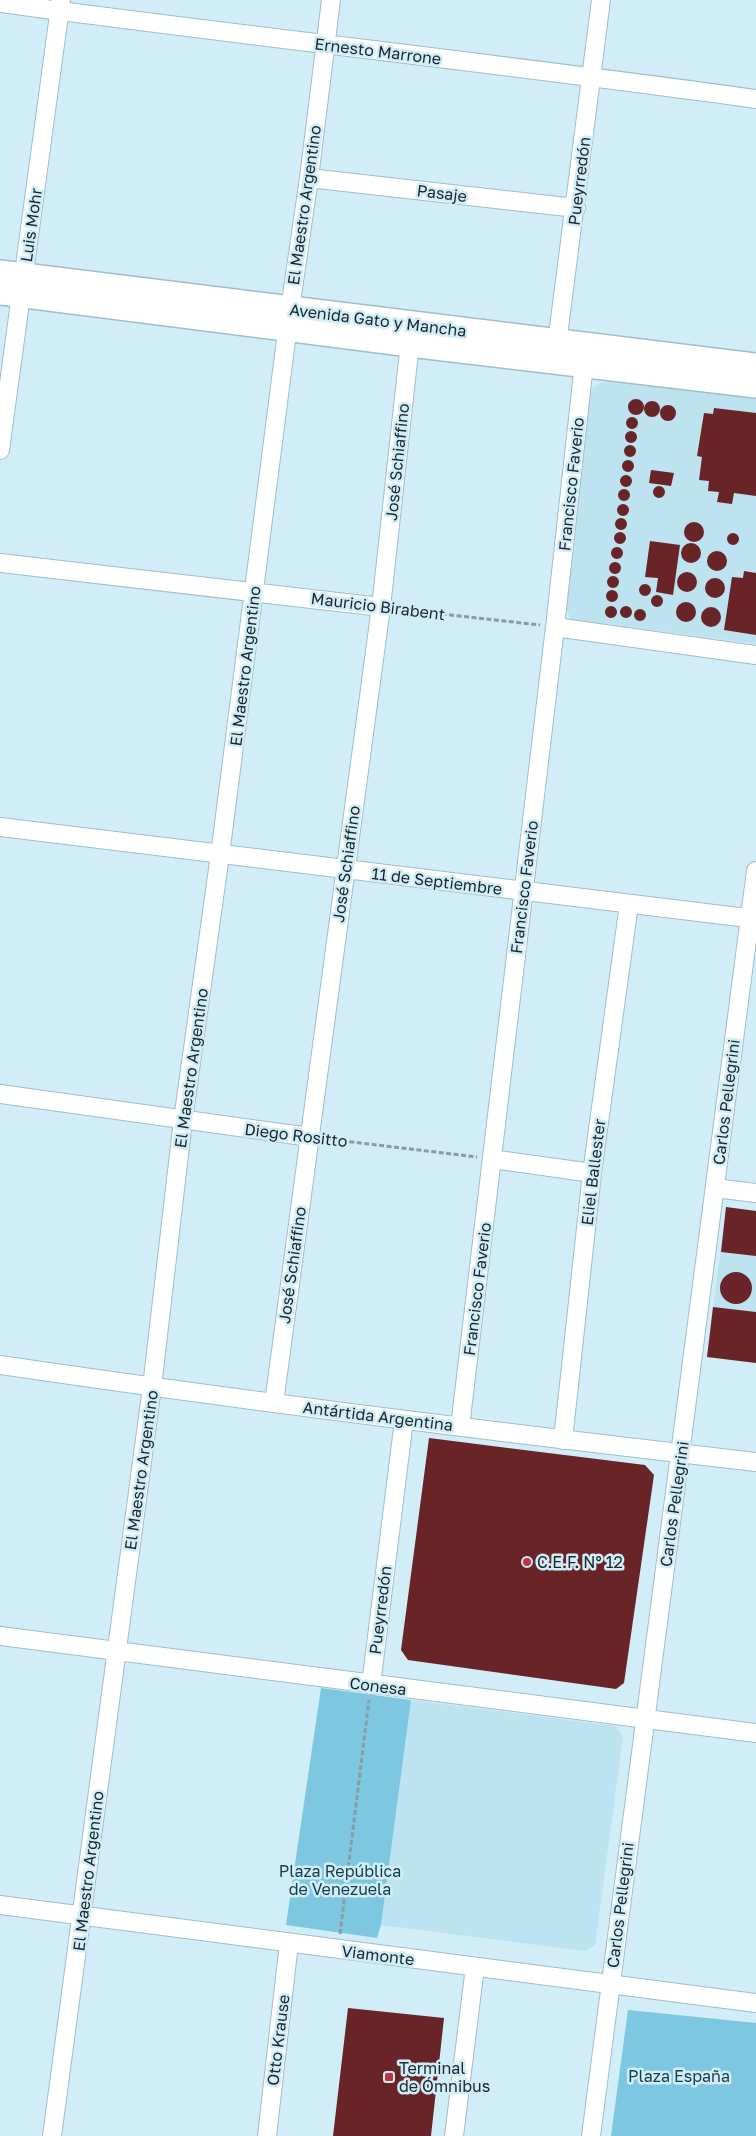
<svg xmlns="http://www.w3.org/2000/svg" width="756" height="2136" font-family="'Golos Text',sans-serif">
	<rect width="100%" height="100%" fill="#d0edf8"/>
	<path fill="#bde2f0" d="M 612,377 L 756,395 L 756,644 L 571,619 L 565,607 L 590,389 Z
		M 726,1207 L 756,1211 L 756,1363 L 707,1357 Z
		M 411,1700 L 615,1726 L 623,1737 L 595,1945 L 585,1951 L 381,1925 Z"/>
	<path fill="#7dc7e0" d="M 321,1688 L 411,1700 L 381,1925 L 377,1938 L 286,1925 Z
		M 628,2010 L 756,2023 L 756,2136 L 611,2136 Z"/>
	<path fill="#692428" d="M628 407a8 8 0 1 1 16 0a8 8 0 1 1-16 0Z
		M644 409a8 8 0 1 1 16 0a8 8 0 1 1-16 0Z
		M660 413a8 8 0 1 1 16 0a8 8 0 1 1-16 0Z
		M 714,408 L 756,413 L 756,496 L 734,493 L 732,504 L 717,502 L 719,492 L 708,491 L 709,481 L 699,480 L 702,457 L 697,456 L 704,413 L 713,414 Z
		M626 423a6 6 0 1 1 12 0a6 6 0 1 1-12 0Z
		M625 437a6 6 0 1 1 12 0a6 6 0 1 1-12 0Z
		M624 451a6 6 0 1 1 12 0a6 6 0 1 1-12 0Z
		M622 466a6 6 0 1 1 12 0a6 6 0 1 1-12 0Z
		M 651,470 L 674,473 L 671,486 L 649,483 Z
		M620 481a6 6 0 1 1 12 0a6 6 0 1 1-12 0Z
		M653 492a6 6 0 1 1 12 0a6 6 0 1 1-12 0Z
		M618 495a6 6 0 1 1 12 0a6 6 0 1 1-12 0Z
		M617 510a6 6 0 1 1 12 0a6 6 0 1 1-12 0Z
		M615 524a6 6 0 1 1 12 0a6 6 0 1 1-12 0Z
		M684 532a10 10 0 1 1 20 0a10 10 0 1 1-20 0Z
		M614 538a6 6 0 1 1 12 0a6 6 0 1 1-12 0Z
		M727 539a6 6 0 1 1 12 0a6 6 0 1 1-12 0Z
		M 650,541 L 680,545 L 673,595 L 656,592 L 658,578 L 645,577 Z
		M681 553a10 10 0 1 1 20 0a10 10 0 1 1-20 0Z
		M611 553a6 6 0 1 1 12 0a6 6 0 1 1-12 0Z
		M707 561a10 10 0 1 1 20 0a10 10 0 1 1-20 0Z
		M609 568a6 6 0 1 1 12 0a6 6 0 1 1-12 0Z
		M 744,571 L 756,573 L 756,635 L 724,630 L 732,577 L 743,578 Z
		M677 582a10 10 0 1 1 20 0a10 10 0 1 1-20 0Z
		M607 582a6 6 0 1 1 12 0a6 6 0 1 1-12 0Z
		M705 588a10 10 0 1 1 20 0a10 10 0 1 1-20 0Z
		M639 590a6 6 0 1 1 12 0a6 6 0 1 1-12 0Z
		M606 596a6 6 0 1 1 12 0a6 6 0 1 1-12 0Z
		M651 601a6 6 0 1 1 12 0a6 6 0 1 1-12 0Z
		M676 612a10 10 0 1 1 20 0a10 10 0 1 1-20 0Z
		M620 612a6 6 0 1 1 12 0a6 6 0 1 1-12 0Z
		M605 612a6 6 0 1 1 12 0a6 6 0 1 1-12 0Z
		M701 617a10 10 0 1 1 20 0a10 10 0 1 1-20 0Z
		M634 615a6 6 0 1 1 12 0a6 6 0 1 1-12 0Z
		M 726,1207 L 756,1211 L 756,1256 L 721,1252 Z
		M720 1288a16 16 0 1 1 32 0a16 16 0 1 1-32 0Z
		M 713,1307 L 756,1312 L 756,1363 L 707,1357 Z
		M 429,1438 L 645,1465 L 654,1475 L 624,1683 L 616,1689 L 408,1660 L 401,1650 Z
		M 348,2008 L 444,2018 L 431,2136 L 333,2136 Z"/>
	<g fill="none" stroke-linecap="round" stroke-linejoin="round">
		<defs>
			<path id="minor" d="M 0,3 C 252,37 504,64 756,99
				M 309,178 L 576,208
				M 556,351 L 601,0
				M 0,450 L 61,0
				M 0,563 L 381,607
				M 555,627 L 756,655
				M 0,827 L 756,919
				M 0,1094 L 310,1137
				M 492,1159 L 592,1173
				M 715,1188 L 756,1193
				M 0,1365 C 251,1402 504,1433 756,1462
				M 274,1403 L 381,607 L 411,334
				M 460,1427 L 555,627 L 585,355
				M 563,1440 L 592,1173 L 629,904
				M 0,1636 L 756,1733
				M 371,1685 L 404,1420
				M 0,1905 L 756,2003
				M 52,2136 L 152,1387 L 183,1120 L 220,855 L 290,309 L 309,178 L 331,0
				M 267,2136 L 289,1943
				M 454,2136 L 475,1967
				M 591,2136 L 756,871"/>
			<path id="secondary" d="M 0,273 L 756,366
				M 0,292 L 410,344 L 756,385"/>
		</defs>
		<use href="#minor" stroke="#a1bdc8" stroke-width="20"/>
		<use href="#secondary" stroke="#a1bdc8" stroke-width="28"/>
		<path stroke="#879da5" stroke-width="3" stroke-dasharray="5 2.5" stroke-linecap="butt" d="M 397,609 L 540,625
			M 327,1139 L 477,1157
			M 340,1934 L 369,1700"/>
		<use href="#minor" stroke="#fff" stroke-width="18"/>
		<use href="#secondary" stroke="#fff" stroke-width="25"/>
	</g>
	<g fill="#c33243" stroke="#d0edf8" stroke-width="2">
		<circle cx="527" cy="1562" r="5"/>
		<rect x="384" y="2072" width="10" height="10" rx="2.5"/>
	</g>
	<g text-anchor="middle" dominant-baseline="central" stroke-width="5" stroke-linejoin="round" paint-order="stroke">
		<g font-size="16" fill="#1c272b" stroke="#d0edf8">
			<text transform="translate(378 51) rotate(7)">Ernesto Marrone</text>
			<text transform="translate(579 181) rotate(-83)">Pueyrredón</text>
			<text transform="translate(442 193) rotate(7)">Pasaje</text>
			<text transform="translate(304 205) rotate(-82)">El Maestro Argentino</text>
			<text transform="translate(31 225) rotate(-82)">Luis Mohr</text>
			<text transform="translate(378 320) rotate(7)">Avenida Gato y Mancha</text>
			<text transform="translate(397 462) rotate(-84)">José Schiaffino</text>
			<text transform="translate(571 484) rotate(-84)">Francisco Faverio</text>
			<text transform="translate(378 606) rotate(7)">Mauricio Birabent</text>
			<text transform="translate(245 666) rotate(-83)">El Maestro Argentino</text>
			<text transform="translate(346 864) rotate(-82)">José Schiaffino</text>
			<text transform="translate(437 881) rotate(7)">11 de Septiembre</text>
			<text transform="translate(524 887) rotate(-83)">Francisco Faverio</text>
			<text transform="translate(191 1068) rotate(-82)">El Maestro Argentino</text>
			<text transform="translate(726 1102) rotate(-83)">Carlos Pellegrini</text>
			<text transform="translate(296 1135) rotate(7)">Diego Rositto</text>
			<text transform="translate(593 1172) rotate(-83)">Eliel Ballester</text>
			<text transform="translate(292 1265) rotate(-82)">José Schiaffino</text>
			<text transform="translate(477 1289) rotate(-83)">Francisco Faverio</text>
			<text transform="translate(378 1416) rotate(7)">Antártida Argentina</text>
			<text transform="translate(141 1470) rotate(-82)">El Maestro Argentino</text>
			<text transform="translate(674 1504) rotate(-82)">Carlos Pellegrini</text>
			<text transform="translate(380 1610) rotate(-83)">Pueyrredón</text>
			<text transform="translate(378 1686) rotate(7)">Conesa</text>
			<text transform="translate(88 1871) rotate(-83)">El Maestro Argentino</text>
			<text transform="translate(620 1905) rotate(-83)">Carlos Pellegrini</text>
			<text transform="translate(378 1955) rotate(7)">Viamonte</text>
			<text transform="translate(278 2040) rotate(-83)">Otto Krause</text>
		</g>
		<g font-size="16" fill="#1c272b" stroke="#d0edf8" text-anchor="start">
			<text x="537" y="1562">C.E.F. N° 12</text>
			<text x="399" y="2068">Terminal<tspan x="399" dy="18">de Ómnibus</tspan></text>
		</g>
		<g font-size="16" fill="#123d4a" stroke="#d0edf8">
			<text x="340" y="1871">Plaza República<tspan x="340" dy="18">de Venezuela</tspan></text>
			<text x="679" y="2076">Plaza España</text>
		</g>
	</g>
</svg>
